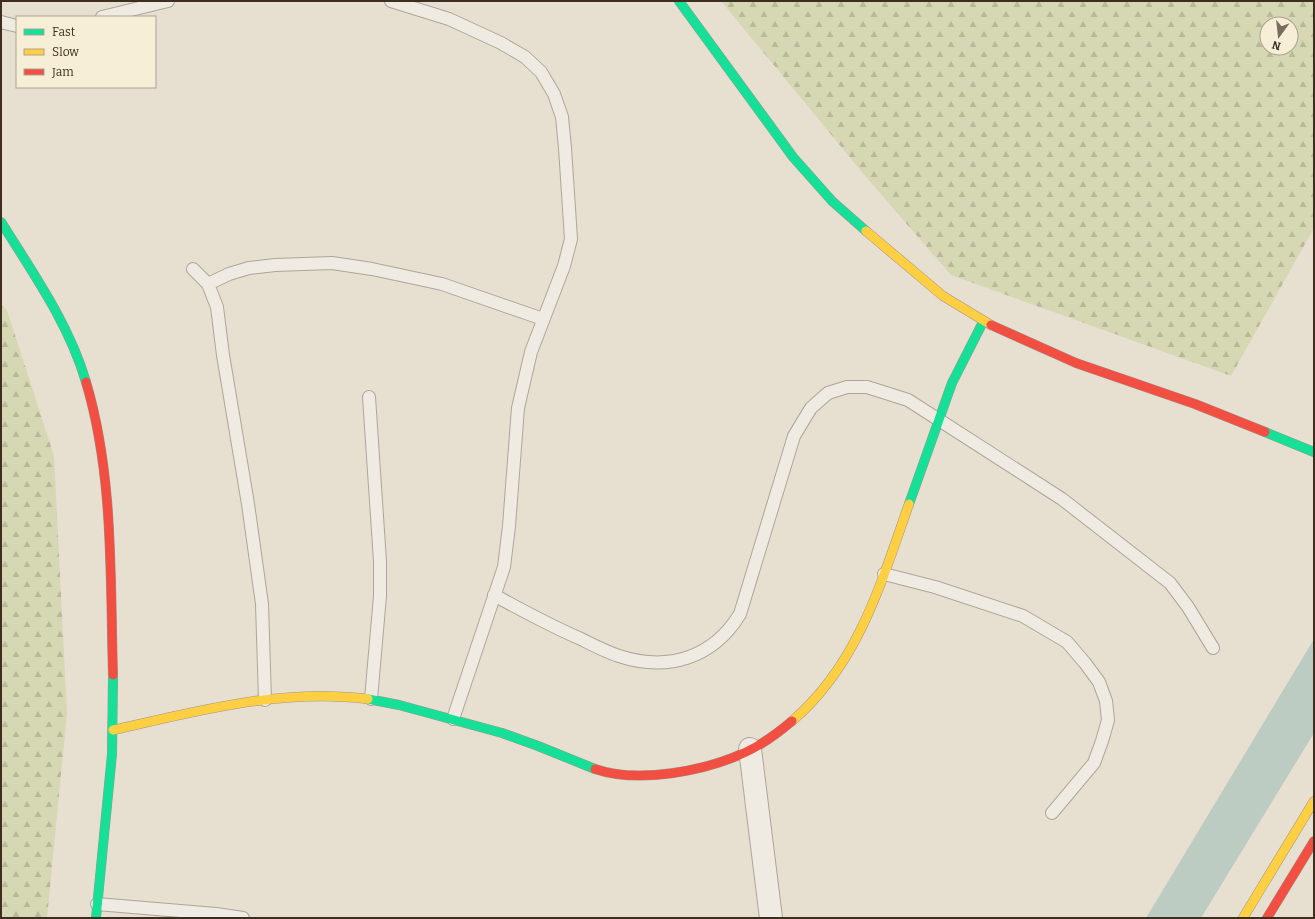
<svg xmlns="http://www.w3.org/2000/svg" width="1315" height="919" font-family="Bitter,serif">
	<defs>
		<pattern id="forest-firs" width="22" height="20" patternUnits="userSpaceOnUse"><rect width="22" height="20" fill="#d6d7b3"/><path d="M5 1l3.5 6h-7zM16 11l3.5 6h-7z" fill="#b9b99a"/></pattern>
	</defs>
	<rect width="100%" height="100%" fill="#e7e0d1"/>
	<path fill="url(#forest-firs)" fill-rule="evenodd" d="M 721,1 L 1314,1 L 1314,228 L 1231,376 L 951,275 L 866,177 ZM 1267,24 L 1291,24 L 1291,48 L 1267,48 Z
		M 1,305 L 7,310 L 54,456 L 67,713 L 47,918 L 1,918 Z"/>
	<path fill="#bcccc2" d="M 1314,639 L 1314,733 L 1201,918 L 1146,918 Z"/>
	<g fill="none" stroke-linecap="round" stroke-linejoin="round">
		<defs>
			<path id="lane" d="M 391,1 L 449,19 L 501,43 L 525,57 L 541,72 L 554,94 L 562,117 L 565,148 L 571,239 L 564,266 L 531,352 L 518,408 L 509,526 L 504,567 L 453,719
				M 102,17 L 168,1
				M 1,22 L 17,26
				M 193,269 L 208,284 L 217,307 L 223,355 L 248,504 L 262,604 L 265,700
				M 208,284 L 229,274 L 249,268 L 275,265 L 332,263 L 372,269 L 442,284 L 543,319
				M 369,397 L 380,561 L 380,596 L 371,699
				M 884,574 L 935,587 L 1023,616 L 1067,642 L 1085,663 L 1099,682 L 1106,701 L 1108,720 L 1102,741 L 1094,763 L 1052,813
				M 494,595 C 523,611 551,626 581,639 C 593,645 606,652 619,656 C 668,672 713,658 740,614 L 794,436 L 811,408 L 828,393 L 847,387 L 867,387 L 908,400 L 1062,499 L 1170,583 L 1188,607 L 1213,648
				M 97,904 L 216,914 L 243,918"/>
			<path id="street" d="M 750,749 L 771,918"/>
			<path id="fast" d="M 679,1 L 793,157 L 832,201 L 866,231
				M 1,222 C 33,273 69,324 86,382
				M 1265,432 L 1314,452
				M 909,504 L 952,383 L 983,322
				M 368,699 L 399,705 L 502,733 L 538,746 L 595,769
				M 96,918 L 112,754 L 113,675"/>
			<path id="slow" d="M 866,231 L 943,296 L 991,325
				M 792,721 C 858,665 881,583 909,504
				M 113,730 C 197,711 282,688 368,699
				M 1243,918 L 1314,801"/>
			<path id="jam" d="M 991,325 L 1076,363 L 1195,404 L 1265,432
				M 86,382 C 114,476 110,577 113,675
				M 595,769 C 639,784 705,771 746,752 C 763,744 778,733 792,721
				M 1267,918 L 1314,841"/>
		</defs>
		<use href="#lane" stroke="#ada599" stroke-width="14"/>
		<use href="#street" stroke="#ada599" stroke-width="24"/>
		<use href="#fast" stroke="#9c958a" stroke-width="10"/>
		<use href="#slow" stroke="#9c958a" stroke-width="10"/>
		<use href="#jam" stroke="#9c958a" stroke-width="10"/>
		<use href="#lane" stroke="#efebe3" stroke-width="12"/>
		<use href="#street" stroke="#efebe3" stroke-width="22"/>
		<use href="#fast" stroke="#16e098" stroke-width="9"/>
		<use href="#slow" stroke="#ffcf43" stroke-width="9"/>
		<use href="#jam" stroke="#f24e42" stroke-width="9"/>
	</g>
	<rect width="1315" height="919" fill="none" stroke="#3d2e20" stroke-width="4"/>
	<rect x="16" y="16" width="140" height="72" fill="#f7eed8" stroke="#ada18e"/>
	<rect x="24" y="29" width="20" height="6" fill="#16e098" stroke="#ada18e"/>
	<text x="52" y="36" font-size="12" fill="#3d2e20">Fast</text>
	<rect x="24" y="49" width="20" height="6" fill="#ffcf43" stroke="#ada18e"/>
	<text x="52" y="56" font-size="12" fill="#3d2e20">Slow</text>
	<rect x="24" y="69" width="20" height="6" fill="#f24e42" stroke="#ada18e"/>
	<text x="52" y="76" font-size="12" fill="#3d2e20">Jam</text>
	<g transform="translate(1279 36) rotate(195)"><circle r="19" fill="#f7eed8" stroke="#ada18e"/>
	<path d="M0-3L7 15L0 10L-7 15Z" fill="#786c5e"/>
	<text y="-6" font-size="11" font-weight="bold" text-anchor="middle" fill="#3d2e20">N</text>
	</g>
</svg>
